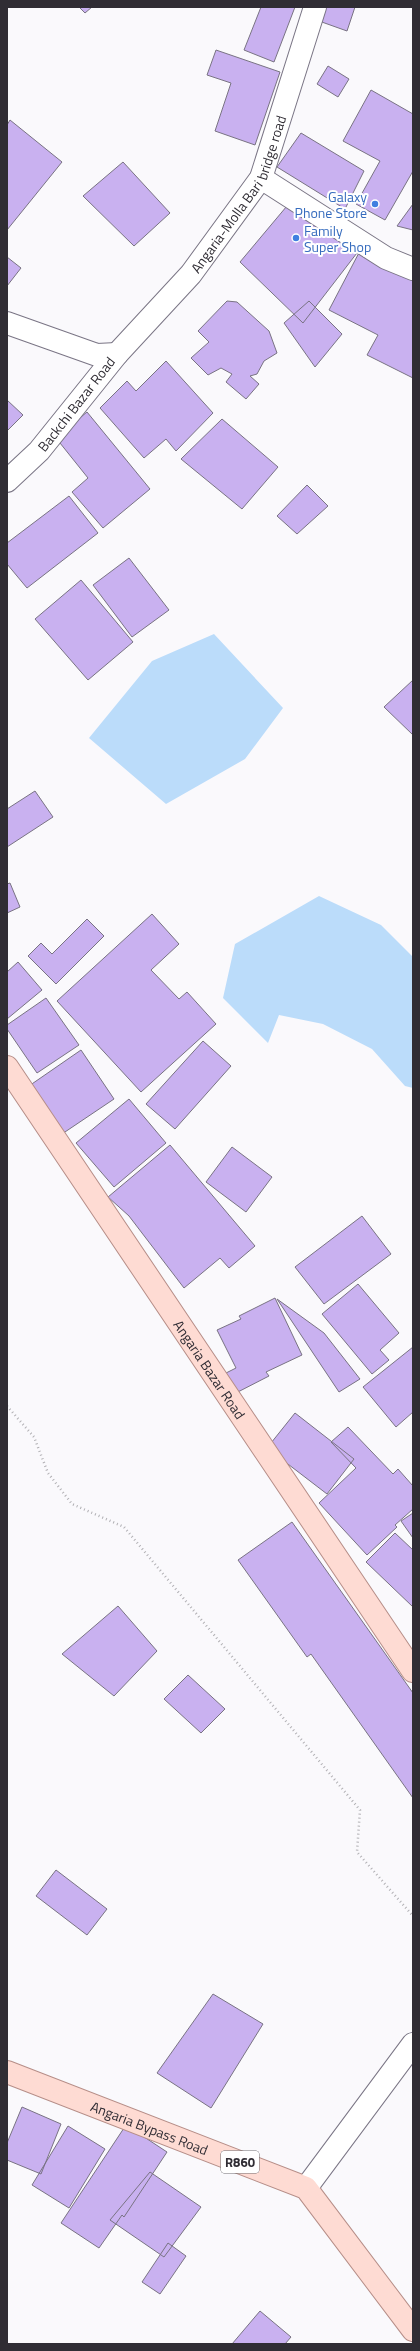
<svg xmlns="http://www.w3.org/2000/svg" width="420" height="2351" font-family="'Titillium Web',sans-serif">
	<rect width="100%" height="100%" fill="#faf9fc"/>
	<path fill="#bbdcfa" d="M 214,634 L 283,708 L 245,759 L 166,804 L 89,738 L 152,661 Z
		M 319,896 L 381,925 L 413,957 L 413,1088 L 405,1086 L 372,1049 L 323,1024 L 279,1015 L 268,1043 L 223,998 L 235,944 Z"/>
	<path fill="#c9b1f0" stroke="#797383" d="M 79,7 L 92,7 L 85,13 Z
		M 261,7 L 295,7 L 274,62 L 244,50 Z
		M 324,7 L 355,7 L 347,31 L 319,21 Z
		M 216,50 L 280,72 L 255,145 L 215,131 L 231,83 L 207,75 Z
		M 328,66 L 349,79 L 338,97 L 317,84 Z
		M 371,90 L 413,114 L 413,171 L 385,220 L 356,204 L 380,161 L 343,141 Z
		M 10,120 L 62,162 L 7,230 L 7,125 Z
		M 301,133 L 364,171 L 345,209 L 277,167 Z
		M 123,162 L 170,213 L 134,246 L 83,196 Z
		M 297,194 L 367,240 L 303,323 L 240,262 Z
		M 413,204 L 413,230 L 397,226 Z
		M 362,247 L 413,273 L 413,378 L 367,355 L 378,335 L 329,310 Z
		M 7,257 L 21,268 L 7,286 Z
		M 227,301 L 237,302 L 269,331 L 277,353 L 264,361 L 257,374 L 250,376 L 259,384 L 246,399 L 226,382 L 232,374 L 221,368 L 208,375 L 191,358 L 209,342 L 198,331 Z
		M 309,301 L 342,334 L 315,367 L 284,323 Z
		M 166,361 L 213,413 L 176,451 L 166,439 L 144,458 L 100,408 L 127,381 L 136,391 Z
		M 7,400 L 23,415 L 7,431 Z
		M 87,412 L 150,489 L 103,528 L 72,492 L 88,478 L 56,438 Z
		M 222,419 L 278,467 L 242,509 L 181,459 Z
		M 307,485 L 328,506 L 297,534 L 277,516 Z
		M 69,496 L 98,533 L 27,588 L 7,564 L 7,543 Z
		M 129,558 L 169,610 L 132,637 L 93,585 Z
		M 81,580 L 133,642 L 88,680 L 35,619 Z
		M 413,680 L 413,735 L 384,707 Z
		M 35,791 L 53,817 L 7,847 L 7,809 Z
		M 10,883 L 20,907 L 7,913 L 7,884 Z
		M 152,914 L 179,944 L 151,970 L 179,999 L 187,992 L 216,1024 L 141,1092 L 57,1001 Z
		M 87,919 L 104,936 L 56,984 L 28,956 L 41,943 L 52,954 Z
		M 18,962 L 42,990 L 7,1019 L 7,972 Z
		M 46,998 L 79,1045 L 37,1073 L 7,1029 L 7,1025 Z
		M 203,1041 L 231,1066 L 175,1129 L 146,1104 Z
		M 81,1050 L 114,1099 L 59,1136 L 26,1088 Z
		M 129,1099 L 166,1143 L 114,1187 L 76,1143 Z
		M 170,1145 L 255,1246 L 229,1268 L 220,1258 L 184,1288 L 129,1216 L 108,1197 Z
		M 232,1147 L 272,1177 L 246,1212 L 206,1182 Z
		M 362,1216 L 391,1254 L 324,1304 L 295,1267 Z
		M 358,1284 L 399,1333 L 380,1350 L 389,1360 L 372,1374 L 322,1314 Z
		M 275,1298 L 302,1355 L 266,1372 L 269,1376 L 232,1395 L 222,1375 L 236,1368 L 217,1330 L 241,1319 L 239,1316 Z
		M 277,1299 L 324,1333 L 360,1379 L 339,1392 Z
		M 413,1347 L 413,1412 L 396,1427 L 363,1387 Z
		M 295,1413 L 354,1459 L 327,1494 L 267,1448 Z
		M 348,1427 L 393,1474 L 398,1469 L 413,1486 L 413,1509 L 395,1525 L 397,1527 L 367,1555 L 319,1503 L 356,1468 L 331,1442 Z
		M 413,1513 L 413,1538 L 401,1521 Z
		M 292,1522 L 413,1693 L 413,1798 L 311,1654 L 307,1657 L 238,1560 Z
		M 395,1533 L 413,1550 L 413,1607 L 366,1562 Z
		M 118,1606 L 157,1651 L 114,1696 L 62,1654 Z
		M 188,1675 L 225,1709 L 201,1733 L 164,1699 Z
		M 56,1870 L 107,1909 L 87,1935 L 36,1896 Z
		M 213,1994 L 263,2024 L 211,2108 L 157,2073 Z
		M 22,2107 L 61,2124 L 41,2174 L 7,2160 L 7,2143 Z
		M 126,2125 L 167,2152 L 124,2217 L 122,2215 L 99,2248 L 61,2223 Z
		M 68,2126 L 105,2149 L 69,2208 L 32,2185 Z
		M 150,2172 L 201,2207 L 164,2257 L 110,2220 Z
		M 168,2243 L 186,2256 L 160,2294 L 142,2282 Z
		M 260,2311 L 291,2337 L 285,2344 L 232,2344 Z"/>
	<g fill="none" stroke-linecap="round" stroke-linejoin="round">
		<defs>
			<g id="minor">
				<path d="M 261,178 L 386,258 L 413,269"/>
				<path d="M 7,323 L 97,355 L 117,354 L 39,451 L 7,481"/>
				<path id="s1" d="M 117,354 L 191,274 L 261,178 L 315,7"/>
				<path d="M 306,2188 L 413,2044"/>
			</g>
			<g id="major">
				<path id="s2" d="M 7,1067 L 413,1671"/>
				<path id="s3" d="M 7,2072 L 306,2188 L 413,2330"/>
			</g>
		</defs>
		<use href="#minor" stroke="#7a7585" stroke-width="24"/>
		<use href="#major" stroke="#b68e88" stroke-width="24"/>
		<path stroke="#b1b0b4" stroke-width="2.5" stroke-dasharray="1 3" stroke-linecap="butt" d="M 7,1406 L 34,1437 L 48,1473 L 72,1504 L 124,1527 L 360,1810 L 357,1852 L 413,1916"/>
		<use href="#minor" stroke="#fff" stroke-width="22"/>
		<use href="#major" stroke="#fedbd3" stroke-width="22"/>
	</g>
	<g fill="#3f7fe0" stroke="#fff" stroke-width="1.5">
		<circle cx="375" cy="204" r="4"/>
		<circle cx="296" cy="238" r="4"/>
	</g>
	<g text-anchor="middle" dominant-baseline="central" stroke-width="4" stroke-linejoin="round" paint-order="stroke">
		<rect fill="#fff" stroke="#6e6c71" stroke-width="1" x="221" y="2151" width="38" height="22" rx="3"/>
		<g font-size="13" font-weight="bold" fill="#302d34">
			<text x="240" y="2162">R860</text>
		</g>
		<g font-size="14" fill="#302d34" stroke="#fff">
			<text stroke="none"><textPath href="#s1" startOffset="203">Angaria-Molla Bari bridge road</textPath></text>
			<text transform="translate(76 404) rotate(-52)">Backchi Bazar Road</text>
			<text stroke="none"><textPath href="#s2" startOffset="364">Angaria Bazar Road</textPath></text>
			<text stroke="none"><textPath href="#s3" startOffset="153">Angaria Bypass Road</textPath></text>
		</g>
		<g font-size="14" fill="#366cbe" stroke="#fff" text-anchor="end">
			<text x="367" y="196">Galaxy<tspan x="367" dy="16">Phone Store</tspan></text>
			<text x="304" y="230" text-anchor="start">Family<tspan x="304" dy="16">Super Shop</tspan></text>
		</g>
	</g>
	<rect width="420" height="2351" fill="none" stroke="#302d34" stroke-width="16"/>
</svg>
